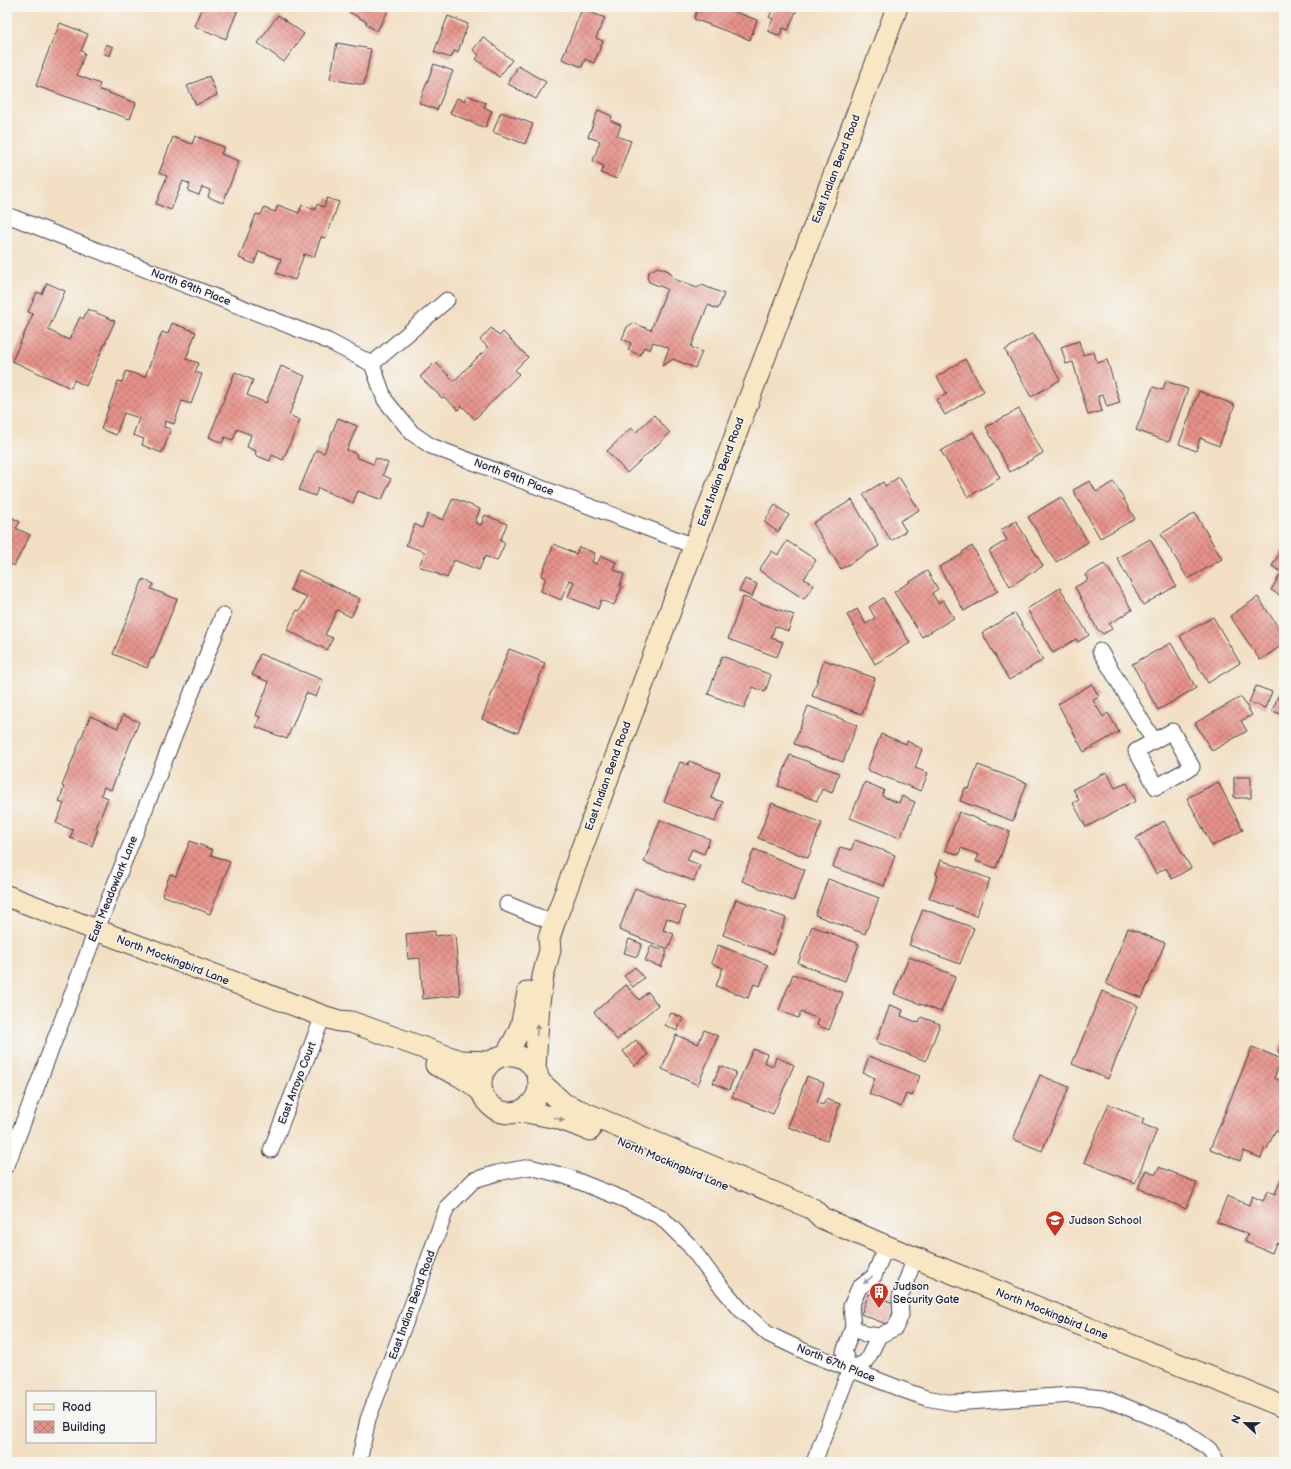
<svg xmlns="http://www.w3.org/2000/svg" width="1291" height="1469" font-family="'Balsamiq Sans',sans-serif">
	<defs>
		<pattern id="building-cross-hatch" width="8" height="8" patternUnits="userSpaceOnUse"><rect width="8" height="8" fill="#e69289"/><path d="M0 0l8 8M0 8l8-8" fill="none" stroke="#ba7771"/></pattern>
	</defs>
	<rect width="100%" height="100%" fill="#f6f6f2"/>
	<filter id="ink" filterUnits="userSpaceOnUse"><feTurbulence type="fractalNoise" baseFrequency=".025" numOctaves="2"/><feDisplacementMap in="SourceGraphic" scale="8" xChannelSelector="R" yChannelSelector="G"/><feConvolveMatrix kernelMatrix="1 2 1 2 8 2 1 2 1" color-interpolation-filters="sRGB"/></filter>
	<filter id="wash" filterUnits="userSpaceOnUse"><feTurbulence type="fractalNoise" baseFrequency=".012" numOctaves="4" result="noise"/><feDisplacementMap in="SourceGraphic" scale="16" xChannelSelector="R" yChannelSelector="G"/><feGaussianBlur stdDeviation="0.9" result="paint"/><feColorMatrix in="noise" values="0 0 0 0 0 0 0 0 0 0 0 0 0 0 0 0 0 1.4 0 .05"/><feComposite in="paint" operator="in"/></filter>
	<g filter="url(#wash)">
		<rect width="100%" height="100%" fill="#f2dfc3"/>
		<g id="blocks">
			<path fill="url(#building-cross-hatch)" d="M 202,7 L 239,7 L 226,39 L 194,26 Z
				M 352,7 L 390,7 L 377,31 L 366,24 L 367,22 L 349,12 Z
				M 698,7 L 730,7 L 730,10 L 757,20 L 750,40 L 694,19 Z
				M 774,7 L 798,7 L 788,30 L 783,28 L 780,36 L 768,31 L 773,19 L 769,17 Z
				M 582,9 L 605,18 L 596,38 L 603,41 L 594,63 L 585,59 L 582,67 L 562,59 Z
				M 278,15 L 304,34 L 284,62 L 258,43 Z
				M 448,16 L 468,24 L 458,52 L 454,51 L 451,58 L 434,52 Z
				M 60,23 L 88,34 L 81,51 L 85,53 L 77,75 L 100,84 L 98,89 L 136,103 L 130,119 L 36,86 L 43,67 L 42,67 Z
				M 483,37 L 512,60 L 499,77 L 476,59 L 479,55 L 473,50 Z
				M 337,43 L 371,49 L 364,85 L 330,79 Z
				M 106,44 L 113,47 L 110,56 L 103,53 Z
				M 434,64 L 453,71 L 437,110 L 419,103 Z
				M 518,66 L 546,82 L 536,99 L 508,84 Z
				M 209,76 L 217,95 L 196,105 L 187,86 Z
				M 467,95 L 486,103 L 484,107 L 492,111 L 485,128 L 450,113 L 457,98 L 464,101 Z
				M 598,110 L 612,116 L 611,121 L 621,125 L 617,136 L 631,141 L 617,179 L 601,173 L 604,166 L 593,161 L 600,141 L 588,137 Z
				M 501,112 L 533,124 L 525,144 L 493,132 Z
				M 195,136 L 224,147 L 221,154 L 239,161 L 223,203 L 208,197 L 210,190 L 202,187 L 199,195 L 188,191 L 190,184 L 183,181 L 171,210 L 156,204 L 167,176 L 159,173 L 173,137 L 192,144 Z
				M 327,198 L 339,202 L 326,238 L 321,237 L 314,257 L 304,254 L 295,280 L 276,273 L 281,259 L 259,251 L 254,264 L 239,258 L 256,214 L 261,215 L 264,208 L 275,212 L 278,205 L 299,213 L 302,205 L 315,210 L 317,204 L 324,207 Z
				M 658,267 L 669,271 L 674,279 L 697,288 L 702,285 L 724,294 L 718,309 L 708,305 L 691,347 L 702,352 L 695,368 L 673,359 L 662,366 L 669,348 L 653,342 L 650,350 L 644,347 L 640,355 L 628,350 L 631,343 L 622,339 L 627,327 L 633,323 L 651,330 L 667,289 L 649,282 L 647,277 L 649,272 Z
				M 47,283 L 65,291 L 48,330 L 69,340 L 80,317 L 83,319 L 88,309 L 115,321 L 86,386 L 74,380 L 71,388 L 12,361 L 33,314 L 28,312 L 37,292 L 42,294 Z
				M 172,323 L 196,332 L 186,359 L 199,363 L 195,372 L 202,374 L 191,404 L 182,401 L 174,424 L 165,421 L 164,427 L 171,429 L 162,453 L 142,445 L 144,439 L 133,435 L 139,418 L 124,413 L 116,435 L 101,429 L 118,381 L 122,382 L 126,371 L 145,377 L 162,332 L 168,334 Z
				M 491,328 L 499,336 L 503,332 L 528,357 L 515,370 L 519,374 L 475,419 L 462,406 L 458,410 L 444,397 L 442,398 L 420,377 L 435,362 L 454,381 L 488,347 L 480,340 Z
				M 1033,333 L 1060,380 L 1031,397 L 1005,350 Z
				M 1079,341 L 1083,355 L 1094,352 L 1097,363 L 1107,360 L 1120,403 L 1107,407 L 1103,395 L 1098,396 L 1102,411 L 1088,415 L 1073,362 L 1066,364 L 1061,347 Z
				M 965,359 L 984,391 L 945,415 L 936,400 L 947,394 L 937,377 Z
				M 281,366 L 305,376 L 289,415 L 300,420 L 283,460 L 272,455 L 270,461 L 255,455 L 256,451 L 247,447 L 251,435 L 237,429 L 233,440 L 225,437 L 222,443 L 209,437 L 235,372 L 253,380 L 247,395 L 266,403 Z
				M 1166,381 L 1188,389 L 1169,442 L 1136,430 L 1153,387 L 1163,390 Z
				M 1199,391 L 1235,405 L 1219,446 L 1200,438 L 1196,451 L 1179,444 Z
				M 1019,409 L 1043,453 L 1010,472 L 986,427 Z
				M 654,415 L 670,433 L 627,473 L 607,451 L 631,428 L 636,432 Z
				M 338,418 L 357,426 L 347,450 L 357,454 L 356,457 L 373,464 L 376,458 L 388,463 L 383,475 L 391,479 L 382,500 L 358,491 L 353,503 L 318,488 L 315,496 L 299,490 L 316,450 L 324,453 Z
				M 973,432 L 1000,478 L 968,497 L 941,451 Z
				M 899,477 L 919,510 L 900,521 L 906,531 L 891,541 L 863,494 L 883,482 L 885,486 Z
				M 1090,481 L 1096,492 L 1114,482 L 1135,519 L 1100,538 L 1073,490 Z
				M 1061,497 L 1088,542 L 1056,562 L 1028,517 Z
				M 453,498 L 480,509 L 475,522 L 481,525 L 485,515 L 507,524 L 500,541 L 505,543 L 497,561 L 485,556 L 479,570 L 454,560 L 447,578 L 419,566 L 425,552 L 406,545 L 415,524 L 422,528 L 428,514 L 443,520 Z
				M 852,500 L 879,546 L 841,569 L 813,523 Z
				M 775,505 L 789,515 L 778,532 L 764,522 Z
				M 1195,513 L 1222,559 L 1188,579 L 1161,534 Z
				M 7,515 L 20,522 L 16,528 L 30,535 L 14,566 L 7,562 Z
				M 1016,521 L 1043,566 L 1010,586 L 989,551 L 1007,540 L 1001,530 Z
				M 1150,539 L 1176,586 L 1143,605 L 1117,558 Z
				M 787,541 L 816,560 L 804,579 L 814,585 L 804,599 L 759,570 L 772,551 L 778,555 Z
				M 554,544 L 576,554 L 579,547 L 595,553 L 592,562 L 597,564 L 601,556 L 616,562 L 613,569 L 624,574 L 620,586 L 622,587 L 614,605 L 601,600 L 598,609 L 568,597 L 574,582 L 569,580 L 561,600 L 541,591 L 546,578 L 541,576 Z
				M 972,546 L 998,591 L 964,611 L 939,567 L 963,554 L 962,552 Z
				M 1281,550 L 1284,552 L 1284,598 L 1271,590 L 1282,572 L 1272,566 Z
				M 1104,564 L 1109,570 L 1132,610 L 1109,624 L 1112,629 L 1103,634 L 1097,629 L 1075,587 L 1088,580 L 1085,575 Z
				M 299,570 L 360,599 L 351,617 L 337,610 L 325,635 L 333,638 L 327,650 L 287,630 L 297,610 L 300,611 L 307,597 L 290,590 Z
				M 927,571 L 938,589 L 932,593 L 938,603 L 943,600 L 954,618 L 922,637 L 894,592 Z
				M 143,579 L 154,584 L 151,589 L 177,599 L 153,659 L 151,658 L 147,668 L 113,654 Z
				M 745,579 L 757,584 L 752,597 L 739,591 Z
				M 1060,588 L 1089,635 L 1078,642 L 1076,639 L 1053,653 L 1027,609 Z
				M 743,597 L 794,615 L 788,631 L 775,626 L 771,638 L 783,642 L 777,657 L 728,639 Z
				M 1258,597 L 1284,636 L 1284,644 L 1260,660 L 1230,616 Z
				M 883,598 L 910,643 L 875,664 L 847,615 L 857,609 L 866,624 L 875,618 L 869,607 Z
				M 1015,613 L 1043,660 L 1009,680 L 982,633 Z
				M 1213,617 L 1240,663 L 1208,683 L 1180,636 Z
				M 1171,643 L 1196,688 L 1158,710 L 1132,664 Z
				M 509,649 L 545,663 L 518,733 L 482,719 Z
				M 260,654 L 323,680 L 316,697 L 306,693 L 287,739 L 256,727 L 260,717 L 256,715 L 269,682 L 252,675 Z
				M 722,656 L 771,675 L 765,692 L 753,687 L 744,708 L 708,694 Z
				M 824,660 L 875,678 L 862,714 L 812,696 Z
				M 1092,684 L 1099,697 L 1093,700 L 1103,717 L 1108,713 L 1119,732 L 1084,752 L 1058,704 Z
				M 1256,686 L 1272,692 L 1265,708 L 1249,702 Z
				M 1279,694 L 1284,696 L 1284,715 L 1272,711 Z
				M 1241,697 L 1252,715 L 1241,721 L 1247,731 L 1212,751 L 1195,723 Z
				M 808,706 L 857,725 L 843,762 L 794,744 Z
				M 123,715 L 139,722 L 111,790 L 104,787 L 101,795 L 108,798 L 96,828 L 98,829 L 92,846 L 70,838 L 73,830 L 56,823 L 64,804 L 59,802 L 64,787 L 62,786 L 90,716 L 118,728 Z
				M 881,734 L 906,744 L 907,741 L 922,749 L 915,768 L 928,773 L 921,791 L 867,770 Z
				M 790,755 L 839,773 L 832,793 L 822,789 L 817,801 L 778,786 Z
				M 689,761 L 720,773 L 711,798 L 723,802 L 715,822 L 664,802 L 680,762 L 688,765 Z
				M 978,765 L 1027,783 L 1013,821 L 960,801 L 965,788 L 969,789 Z
				M 1107,772 L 1115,788 L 1127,783 L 1136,801 L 1086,827 L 1073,803 L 1079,800 L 1073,789 Z
				M 1234,777 L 1251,777 L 1251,798 L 1234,798 Z
				M 865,782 L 884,790 L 882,796 L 899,803 L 902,796 L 915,802 L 900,838 L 850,818 Z
				M 1218,782 L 1243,830 L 1212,846 L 1187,798 Z
				M 772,803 L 822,823 L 808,858 L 758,838 Z
				M 959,812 L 1010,831 L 996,868 L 976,861 L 979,855 L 961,848 L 959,855 L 945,850 Z
				M 660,820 L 710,839 L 704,854 L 692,849 L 687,860 L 700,865 L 694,881 L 644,862 Z
				M 1164,821 L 1191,868 L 1172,879 L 1166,868 L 1156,874 L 1136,838 Z
				M 855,840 L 895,855 L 884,886 L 833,867 L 840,847 L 851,850 Z
				M 190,841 L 213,850 L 211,855 L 230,862 L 210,914 L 162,895 L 170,874 L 176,876 Z
				M 754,849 L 805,870 L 793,901 L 742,881 Z
				M 941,860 L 990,879 L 976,916 L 929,898 L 938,875 L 936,874 Z
				M 828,879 L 879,898 L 865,934 L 815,915 Z
				M 635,888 L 685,907 L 679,923 L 667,918 L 663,930 L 674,934 L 668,949 L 619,930 Z
				M 736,899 L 786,918 L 773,954 L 723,935 Z
				M 923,909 L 974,928 L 960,964 L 909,945 Z
				M 812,926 L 859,944 L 845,981 L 798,963 Z
				M 1128,928 L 1165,943 L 1142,998 L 1106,984 Z
				M 435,931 L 435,936 L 455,934 L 460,995 L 423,999 L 420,958 L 408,959 L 406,934 Z
				M 629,939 L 642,944 L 637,957 L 624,953 Z
				M 718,945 L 768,965 L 760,986 L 754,984 L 748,998 L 716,986 L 723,968 L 711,963 Z
				M 651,946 L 667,952 L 661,967 L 645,961 Z
				M 909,957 L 956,976 L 941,1012 L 894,994 Z
				M 635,967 L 644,978 L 633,987 L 624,976 Z
				M 793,974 L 843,993 L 829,1030 L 817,1025 L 819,1019 L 801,1012 L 798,1018 L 779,1010 Z
				M 626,985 L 639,1000 L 648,992 L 658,1005 L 617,1040 L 594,1012 Z
				M 1102,991 L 1138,1006 L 1108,1079 L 1072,1064 Z
				M 890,1005 L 903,1010 L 901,1016 L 919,1023 L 921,1017 L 940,1024 L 926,1061 L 876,1042 Z
				M 671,1013 L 683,1018 L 677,1031 L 665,1025 Z
				M 704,1030 L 718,1036 L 698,1085 L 662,1069 L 676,1035 L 698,1044 Z
				M 1284,1039 L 1284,1054 L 1278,1052 Z
				M 636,1040 L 648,1055 L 634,1066 L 623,1051 Z
				M 1252,1047 L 1282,1059 L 1274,1078 L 1284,1082 L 1284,1134 L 1275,1131 L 1267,1149 L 1265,1148 L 1261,1158 L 1244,1151 L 1240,1161 L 1210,1149 Z
				M 753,1049 L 767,1054 L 764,1062 L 773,1066 L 776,1057 L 794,1065 L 773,1114 L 732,1097 Z
				M 869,1056 L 920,1076 L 912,1096 L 906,1094 L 901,1107 L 869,1094 L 875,1078 L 863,1073 Z
				M 720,1066 L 736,1072 L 729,1090 L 713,1083 Z
				M 1040,1075 L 1069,1087 L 1042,1151 L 1013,1139 Z
				M 807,1076 L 824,1083 L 817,1103 L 823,1105 L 826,1099 L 840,1104 L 827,1141 L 788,1127 Z
				M 1109,1104 L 1144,1119 L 1142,1124 L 1157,1130 L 1135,1183 L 1084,1162 Z
				M 1284,1158 L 1284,1168 L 1280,1167 Z
				M 1159,1167 L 1197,1183 L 1186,1209 L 1138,1188 L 1146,1170 L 1156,1174 Z
				M 1282,1177 L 1284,1178 L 1284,1246 L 1276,1243 L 1272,1253 L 1245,1242 L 1248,1234 L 1217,1222 L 1227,1196 L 1249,1205 L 1252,1196 L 1263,1201 L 1267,1191 L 1275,1194 Z
				M 869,1294 L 896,1304 L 888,1325 L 861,1314 Z"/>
		</g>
	</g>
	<g filter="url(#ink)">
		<use href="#blocks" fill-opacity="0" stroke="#413e4f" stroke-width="1"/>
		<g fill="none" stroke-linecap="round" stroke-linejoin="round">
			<defs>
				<path id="street" d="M 7,215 L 328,341 L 372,364 L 385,400 L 412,433 L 431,446 L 694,546
					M 372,364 L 447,300
					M 1100,651 L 1154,741
					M 1172,731 L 1192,767 L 1156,787 L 1136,751 Z
					M 507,904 L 554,923
					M 271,1150 L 323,1016
					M 7,1165 L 96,931 L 223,615
					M 853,1327 L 865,1334 L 879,1336
					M 850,1369 L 866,1362 L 879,1336 L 895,1328 L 901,1315 L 900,1297 L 915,1258
					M 359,1462 L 368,1419 L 414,1300 L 447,1207 L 474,1180 L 497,1173 L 530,1167 L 565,1176 L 623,1199 L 661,1217 L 690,1246 L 713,1277 L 741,1310 L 768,1334 L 806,1352 L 906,1391 L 926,1398 L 954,1403 L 1072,1395 L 1104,1398 L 1183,1430 L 1209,1449 L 1217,1462
					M 814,1462 L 850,1369 L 844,1352 L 853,1327 L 851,1306 L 859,1288 L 874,1276 L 886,1246"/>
				<path id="secondary" d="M 7,896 L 323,1016 L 339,1021 L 351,1022 L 460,1061 L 491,1062
					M481 1084a29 29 0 1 1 58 0a29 29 0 1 1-58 0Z
					M 506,1055 L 516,1037 L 521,1026 L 528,992
					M 436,1065 C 453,1072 468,1079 482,1092
					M 535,1069 L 539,1003 L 543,976 L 550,950 L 549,938 L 554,923 L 752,391 L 891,24 L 897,7
					M 539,1081 L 564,1104 L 813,1209 L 822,1218 L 886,1246 L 1284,1407
					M 521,1111 L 557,1118 L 590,1130"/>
			</defs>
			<use href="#street" stroke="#413e4f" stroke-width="17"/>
			<use href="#secondary" stroke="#413e4f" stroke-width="23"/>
			<use href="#street" stroke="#fff" stroke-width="15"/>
			<use href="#secondary" stroke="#f9e7c3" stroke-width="21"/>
		</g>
		<defs><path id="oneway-solid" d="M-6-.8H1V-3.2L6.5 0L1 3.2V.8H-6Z"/></defs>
		<g fill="#988e86">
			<use href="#oneway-solid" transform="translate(537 1030) rotate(-86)"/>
			<use href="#oneway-solid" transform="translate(559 1119) rotate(16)"/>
		</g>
		<use fill="#9c9ca7" href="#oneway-solid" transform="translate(868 1280) rotate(140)"/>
	</g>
	<defs>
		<symbol id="school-pin" viewBox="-11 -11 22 30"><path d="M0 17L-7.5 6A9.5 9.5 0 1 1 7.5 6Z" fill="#c8321e" stroke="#f6f6f2"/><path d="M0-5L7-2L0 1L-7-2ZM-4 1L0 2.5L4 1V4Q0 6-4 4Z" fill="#fff"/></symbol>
		<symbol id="building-pin" viewBox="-11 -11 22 30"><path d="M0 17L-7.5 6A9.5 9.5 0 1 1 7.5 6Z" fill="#c8321e" stroke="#f6f6f2"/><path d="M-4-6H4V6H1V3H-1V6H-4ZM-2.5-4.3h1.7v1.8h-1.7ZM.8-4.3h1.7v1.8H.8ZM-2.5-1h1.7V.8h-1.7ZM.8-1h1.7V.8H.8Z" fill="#fff"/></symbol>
	</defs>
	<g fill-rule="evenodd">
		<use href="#school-pin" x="1044" y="1209" width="22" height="30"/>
		<use href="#building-pin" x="868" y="1281" width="22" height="30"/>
	</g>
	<g text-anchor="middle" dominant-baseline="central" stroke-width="3" stroke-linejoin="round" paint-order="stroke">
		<g font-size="11" fill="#22223b" stroke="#f6f6f2">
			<text transform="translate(836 169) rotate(-69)">East Indian Bend Road</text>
			<text transform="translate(191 287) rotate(21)">North 69th Place</text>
			<text transform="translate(721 472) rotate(-70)">East Indian Bend Road</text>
			<text transform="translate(514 477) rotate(21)">North 69th Place</text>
			<text transform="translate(608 776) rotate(-70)">East Indian Bend Road</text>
			<text transform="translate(113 889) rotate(-68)">East Meadowlark Lane</text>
			<text transform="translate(173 960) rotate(21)">North Mockingbird Lane</text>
			<text transform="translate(297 1083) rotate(-69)">East Arroyo Court</text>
			<text transform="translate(673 1164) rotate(23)">North Mockingbird Lane</text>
			<text transform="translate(412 1305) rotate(-70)">East Indian Bend Road</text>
			<text transform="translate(1052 1314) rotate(22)">North Mockingbird Lane</text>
			<text transform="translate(836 1363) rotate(22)">North 67th Place</text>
		</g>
		<g font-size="11" fill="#22223b" stroke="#f6f6f2" text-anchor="start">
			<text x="1069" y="1220">Judson School</text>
			<text x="893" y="1286">Judson<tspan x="893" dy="13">Security Gate</tspan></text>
		</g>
	</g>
	<rect width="1291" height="1469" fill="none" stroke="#f6f6f2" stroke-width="24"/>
	<rect x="26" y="1391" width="130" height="52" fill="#f6f6f2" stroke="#a1a1a9"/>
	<rect x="34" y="1404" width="20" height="6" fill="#f9e7c3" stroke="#a1a1a9"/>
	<text x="62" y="1411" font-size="12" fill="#22223b">Road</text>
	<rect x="34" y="1421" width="20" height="12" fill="url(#building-cross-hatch)" stroke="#a1a1a9"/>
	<text x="62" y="1431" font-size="12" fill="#22223b">Building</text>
	<g transform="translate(1245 1423) rotate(292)" stroke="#f6f6f2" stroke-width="3" paint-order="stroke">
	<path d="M0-3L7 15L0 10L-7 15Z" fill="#22223b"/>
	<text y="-6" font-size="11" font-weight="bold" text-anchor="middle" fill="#22223b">N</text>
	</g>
</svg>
